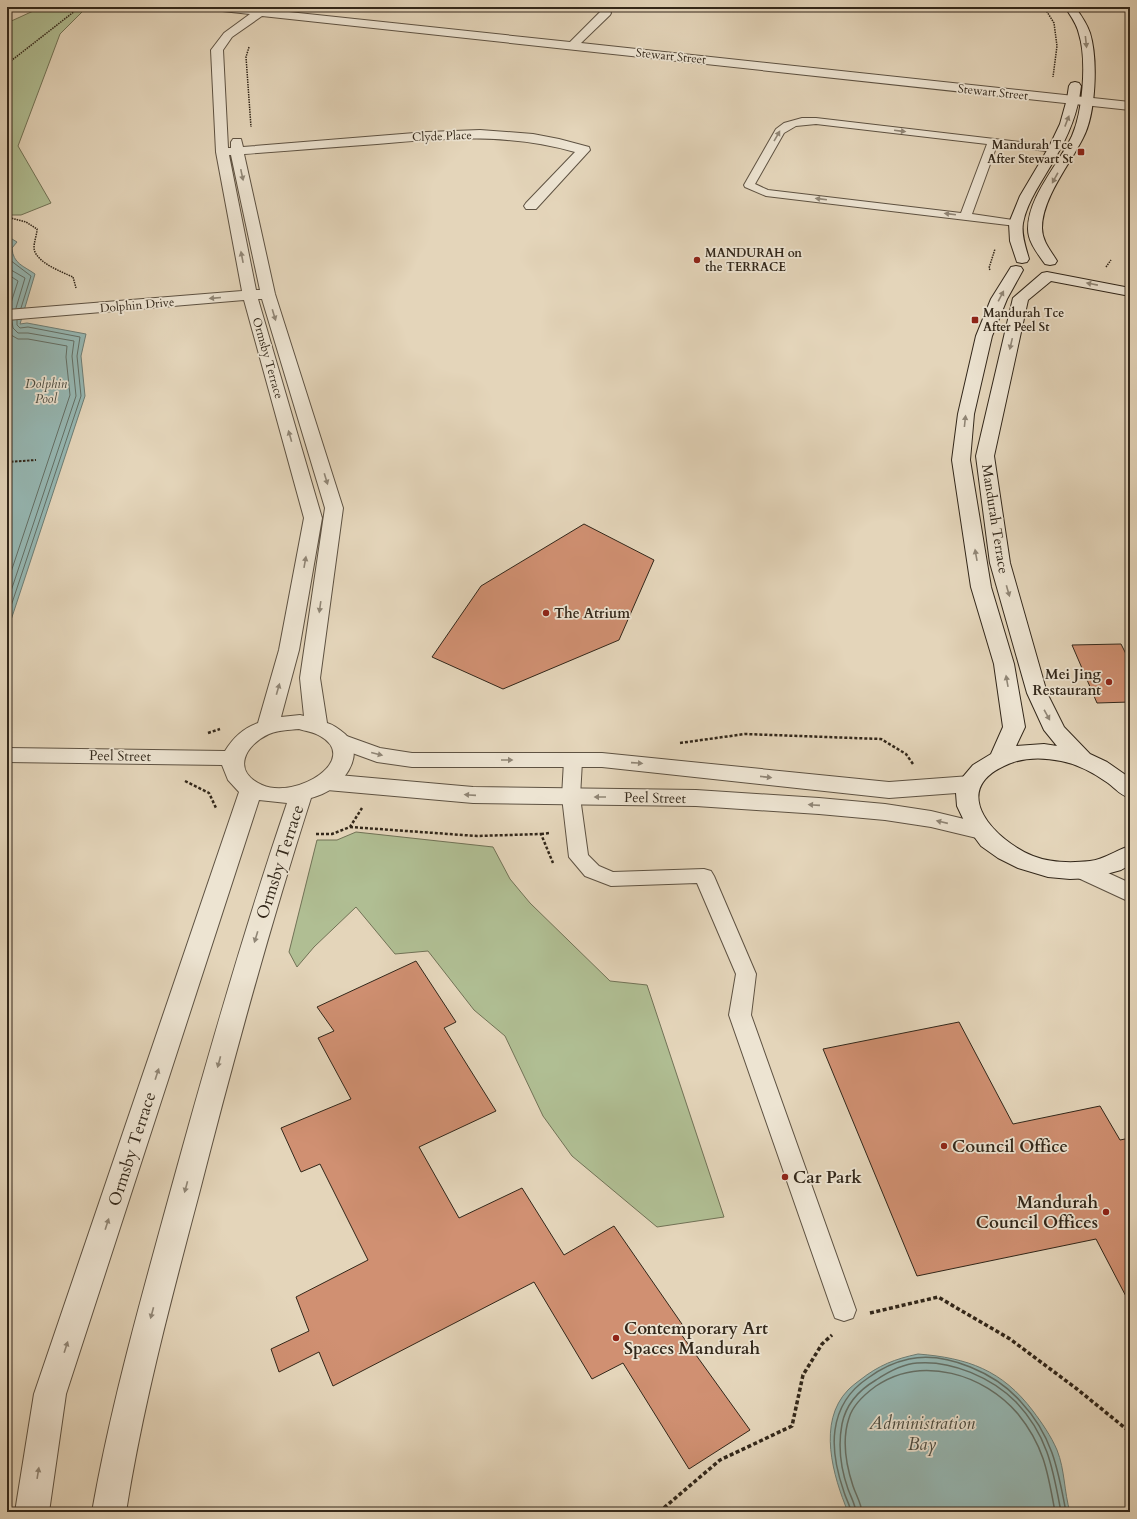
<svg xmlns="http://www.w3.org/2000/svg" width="1137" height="1519" viewBox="0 0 1137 1519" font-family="Cardo,serif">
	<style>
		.green { fill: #b0be93; stroke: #717256 }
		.water { fill: #96b8b4; stroke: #6e7e76 }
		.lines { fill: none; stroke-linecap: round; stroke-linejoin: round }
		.shore-far1 { stroke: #647067; stroke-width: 1 }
		.shore { stroke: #647067; stroke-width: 1.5 }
		.building { fill: #d09072; stroke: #32271a }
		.service-casing { stroke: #5e5242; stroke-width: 2 }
		.minor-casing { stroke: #5e5242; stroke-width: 2 }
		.tertiary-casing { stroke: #5e5242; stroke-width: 2 }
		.secondary-casing { stroke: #32271a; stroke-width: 2 }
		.path-far3 { stroke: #32271a; stroke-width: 1.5; stroke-dasharray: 1.5 1; stroke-linecap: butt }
		.path-far2 { stroke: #32271a; stroke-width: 2; stroke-dasharray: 2.5 1.5; stroke-linecap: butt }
		.path-far1 { stroke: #32271a; stroke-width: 2.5; stroke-dasharray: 3 2; stroke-linecap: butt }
		.path { stroke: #32271a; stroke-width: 3.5; stroke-dasharray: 4 2.5; stroke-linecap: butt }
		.service { fill: #ede4d2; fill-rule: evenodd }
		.minor { fill: #ede4d2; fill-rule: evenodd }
		.tertiary { fill: #ede4d2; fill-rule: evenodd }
		.secondary { fill: #ede4d2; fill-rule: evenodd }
		.oneway { fill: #908676 }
		.poi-dot { fill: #8f2418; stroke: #ede4d2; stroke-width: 1.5 }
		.labels { text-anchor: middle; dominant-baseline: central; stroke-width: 3.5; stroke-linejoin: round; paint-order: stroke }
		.far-street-label { font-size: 12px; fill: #32271a; stroke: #ede4d2 }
		.far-poi-label { font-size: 12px; font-weight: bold; fill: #32271a; stroke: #ede4d2; text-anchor: start }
		.far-water-label { font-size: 13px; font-style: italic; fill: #4b4b40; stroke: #ede4d2 }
		.street-label { font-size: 14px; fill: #32271a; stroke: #ede4d2 }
		.poi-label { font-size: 14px; font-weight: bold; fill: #32271a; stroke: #ede4d2; text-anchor: start }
		.near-street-label { font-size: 17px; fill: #32271a; stroke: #ede4d2 }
		.near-poi-label { font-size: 17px; font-weight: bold; fill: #32271a; stroke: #ede4d2; text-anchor: start }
		.near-water-label { font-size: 18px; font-style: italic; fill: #4b4b40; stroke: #ede4d2 }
	</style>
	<rect width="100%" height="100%" fill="#e4d5ba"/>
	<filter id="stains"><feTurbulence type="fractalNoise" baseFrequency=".005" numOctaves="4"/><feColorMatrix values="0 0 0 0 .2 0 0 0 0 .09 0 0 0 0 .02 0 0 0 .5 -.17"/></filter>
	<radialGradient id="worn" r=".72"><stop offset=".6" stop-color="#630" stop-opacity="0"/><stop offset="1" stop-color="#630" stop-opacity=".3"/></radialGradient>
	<path class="green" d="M 42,7 L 87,7 L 60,34 L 18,146 L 51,203 L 21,215 L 7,215 L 7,23 Z
		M 356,832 L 493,847 L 510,879 L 530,903 L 610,981 L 647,985 L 724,1217 L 657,1227 L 572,1156 L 543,1116 L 505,1036 L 474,1010 L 428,951 L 395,954 L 356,907 L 314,947 L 297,967 L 289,952 L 317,840 L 337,840 Z"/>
	<path class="water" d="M 7,236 L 17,242 L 12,248 C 13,264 24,266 35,274 L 20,324 L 27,323 L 86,334 L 81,356 L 85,396 L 11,620 L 7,625 Z
		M 918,1354 C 968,1358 1002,1370 1033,1411 C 1042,1423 1051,1436 1057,1450 C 1065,1470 1064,1492 1070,1512 L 848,1512 C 833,1476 817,1422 848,1390 C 852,1386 856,1383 860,1380 C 879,1365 895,1359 918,1354 Z"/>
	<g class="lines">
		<path class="shore-far1" d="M 7,241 L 10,243 L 8,250 L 10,260 L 31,276 L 21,308
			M 7,265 L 11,270 L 25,278 L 16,308
			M 7,274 L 18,281 L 9,309
			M 7,330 L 11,335 L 18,339 L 28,339 L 67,346 L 66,357 L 70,395 L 7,584
			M 7,603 L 76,396 L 72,356 L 74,341 L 28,333 L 18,333 L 13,328 L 12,321
			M 7,618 L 81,396 L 77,356 L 80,337 L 28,327 L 20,328 L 17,325 L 17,320"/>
		<path class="shore" d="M 851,1512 C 850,1505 846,1499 844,1492 C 837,1472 832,1451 835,1430 C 838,1408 850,1390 868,1378 C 880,1369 895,1362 909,1359 C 947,1351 997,1374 1021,1402 C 1052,1435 1058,1469 1066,1512
			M 856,1512 C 855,1504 851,1497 848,1489 C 841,1469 838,1445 842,1424 C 846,1404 859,1390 876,1380 C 888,1372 902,1364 917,1363 C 952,1360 992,1378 1016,1402 C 1048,1436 1053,1469 1061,1512
			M 862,1512 C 861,1503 856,1495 853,1486 C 846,1465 842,1439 849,1418 C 853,1404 865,1394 876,1386 C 922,1355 984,1374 1018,1414 C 1044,1446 1048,1473 1055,1512"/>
	</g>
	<path class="building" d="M 584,524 L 654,560 L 619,640 L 503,689 L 432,657 L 481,586 Z
		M 1121,644 L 1130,662 L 1130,702 L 1097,703 L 1072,645 Z
		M 416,961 L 456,1022 L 444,1028 L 496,1111 L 419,1147 L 459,1218 L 522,1188 L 564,1255 L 614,1226 L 684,1327 L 678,1330 L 750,1430 L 689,1469 L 623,1363 L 592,1379 L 534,1282 L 333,1386 L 319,1352 L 279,1372 L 271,1349 L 309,1331 L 296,1297 L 368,1260 L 320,1164 L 301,1172 L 281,1128 L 351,1099 L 318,1038 L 334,1031 L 317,1007 Z
		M 959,1022 L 1013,1124 L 1100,1106 L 1120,1140 L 1130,1138 L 1130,1304 L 1096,1239 L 917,1276 L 823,1049 Z"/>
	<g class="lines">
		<g class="service-casing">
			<path id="service" d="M 802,118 L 816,118 L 1054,146 L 1059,149 L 1054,152 L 997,145 L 972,214 L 1020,221 L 1022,223 L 1020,225 L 1016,226 L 766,196 L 745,187 L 744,185 L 776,129 L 784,123 ZM 816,124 L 987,144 L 961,213 L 768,190 L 755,184 L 784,133 L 796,126 Z
				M 573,755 L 579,757 L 582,761 L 580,797 L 588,855 L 599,866 L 613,872 L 704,869 L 711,871 L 714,876 L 756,974 L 751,1015 L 856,1310 L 853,1318 L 844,1321 L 835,1318 L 832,1310 L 729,1015 L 736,974 L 697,883 L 611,886 L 585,876 L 569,857 L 562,797 L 564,761 L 567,757 Z"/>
		</g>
		<g class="minor-casing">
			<path id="minor" d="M 208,7 L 258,9 L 260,7 L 271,7 L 270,10 L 570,42 L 600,12 L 598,7 L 608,7 L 611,13 L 610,15 L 581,43 L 1130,102 L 1130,110 L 262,16 L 232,37 L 223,50 L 228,148 L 231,148 L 231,142 L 233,139 L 241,139 L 243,147 L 427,132 L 480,130 L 533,134 L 559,139 L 589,147 L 590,150 L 536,209 L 526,209 L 524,206 L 526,203 L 575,152 C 510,133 444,138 377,144 C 333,147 288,151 244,154 L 275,294 L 343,508 L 320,678 L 327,723 C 334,725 339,729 345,734 C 364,751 349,777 331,789 C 326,793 318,796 311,798 C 269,929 233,1061 199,1194 C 171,1300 143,1404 126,1512 L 92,1512 C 111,1404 141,1299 170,1193 C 206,1062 243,932 287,803 L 259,800 L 66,1394 L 49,1512 L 15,1512 L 34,1394 L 239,792 L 228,780 L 222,765 L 7,762 L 7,748 L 225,751 C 233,738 243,728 258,723 L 279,650 L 304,518 L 244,300 L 7,320 L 7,310 L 242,291 L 216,152 L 211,50 L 224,33 L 250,14 L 213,10 ZM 229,155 L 231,155 L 260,290 L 256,290 ZM 258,299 L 262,299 L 325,508 L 300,678 L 304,716 L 300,715 L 281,717 L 299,650 L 322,518 ZM 299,729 C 305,731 314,732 320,736 C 361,759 297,800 262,785 C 231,771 245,745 269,734 C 278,730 289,730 299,729 Z"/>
		</g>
		<g class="tertiary-casing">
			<path id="tertiary" d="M 341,734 L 380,748 L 412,753 L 602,753 L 889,782 L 970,776 L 978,779 L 981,784 L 978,789 L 970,792 L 889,798 L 602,767 L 412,767 L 377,762 L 333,746 L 330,741 L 333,736 Z
				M 327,774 L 473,787 L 696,790 L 819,798 L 885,804 L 931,811 L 989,825 L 993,831 L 989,837 L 981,839 L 931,827 L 885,820 L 819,814 L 696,806 L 473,803 L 327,790 L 319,787 L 316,782 L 319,777 Z
				M 1084,862 L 1130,883 L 1130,902 L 1076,877 L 1072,871 L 1076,865 Z"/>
		</g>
		<g class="secondary-casing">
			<path id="secondary" d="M 1065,7 L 1075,7 C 1081,15 1087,24 1090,33 C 1098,59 1096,114 1083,138 C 1070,164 1042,198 1042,228 C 1042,241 1051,251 1057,261 L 1055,264 L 1050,265 L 1045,264 C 1038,254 1028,242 1028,229 C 1028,196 1059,164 1072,136 C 1083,111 1087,60 1079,34 C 1077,24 1070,15 1065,7 Z
				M 1075,82 L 1079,83 L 1081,86 C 1078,113 1068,137 1054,160 C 1043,180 1027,201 1023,223 C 1021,235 1026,248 1029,259 L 1027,262 L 1022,263 L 1017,262 L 1010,241 L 1009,223 L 1020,196 L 1049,147 L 1060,124 L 1067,99 L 1069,86 L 1071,83 Z
				M 1016,266 L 1021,267 L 1023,270 L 1007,299 L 992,336 L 974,414 L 970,460 L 991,587 L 1014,664 L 1025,727 L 1016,746 L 1044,744 L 1057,746 L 1044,730 L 1027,693 L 990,563 L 976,456 L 1013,298 L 1042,273 L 1047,272 L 1130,288 L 1130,296 L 1051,281 L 1028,300 L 994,456 L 1010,563 L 1047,693 L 1064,727 L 1090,754 L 1107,762 L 1130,778 L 1130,798 C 1120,795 1116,789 1108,783 C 1094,773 1077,764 1061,761 C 1042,757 1022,757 1004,766 C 948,792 996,841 1033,856 C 1051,863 1072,863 1090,861 C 1105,859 1116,850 1130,846 L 1130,865 L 1121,870 L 1092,878 L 1070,879 L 1048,877 L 1018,868 L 998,858 L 981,846 L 967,827 L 957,806 L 956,793 L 962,778 L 973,765 L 991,754 L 1003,727 L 994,664 L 971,587 L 952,460 L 958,414 L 976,336 L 991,299 L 1011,267 Z"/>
		</g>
		<path class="path-far3" d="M 1044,7 L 1054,23 L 1057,46 L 1053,77
			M 249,47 L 246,57 L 251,127
			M 7,64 L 80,7
			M 7,217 L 26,222 L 37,229 C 37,235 34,241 34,248 C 35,262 62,272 73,277 L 76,288
			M 1106,267 L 1111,260
			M 990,270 L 989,268 L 995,249"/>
		<path class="path-far2" d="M 7,462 L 36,460"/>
		<path class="path-far1" d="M 208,733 L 220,729
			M 680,743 L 745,734 L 881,739 L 906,754 L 913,764
			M 185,781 L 209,793 L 216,808
			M 350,827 L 477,836 L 541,834 L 553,863
			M 316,834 L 332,834 L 350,827 L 362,808
			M 541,834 L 550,833"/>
		<path class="path" d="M 870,1313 L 938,1297 L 1010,1339 L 1077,1389 L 1130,1432
			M 659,1512 L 720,1460 L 792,1426 L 803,1375 L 822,1344 L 832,1335"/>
		<use href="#service" class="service"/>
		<use href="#minor" class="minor"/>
		<use href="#tertiary" class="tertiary"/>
		<use href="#secondary" class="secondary"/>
	</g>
	<defs><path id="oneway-solid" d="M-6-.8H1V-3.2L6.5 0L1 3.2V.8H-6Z"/></defs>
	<g class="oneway">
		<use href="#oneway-solid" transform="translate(1086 42) rotate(84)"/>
		<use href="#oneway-solid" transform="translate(1067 121) rotate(-69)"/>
		<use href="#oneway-solid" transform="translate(900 131) rotate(7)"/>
		<use href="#oneway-solid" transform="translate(777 136) rotate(-60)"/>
		<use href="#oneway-solid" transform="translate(242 175) rotate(78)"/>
		<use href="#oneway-solid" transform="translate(1055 178) rotate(119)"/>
		<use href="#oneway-solid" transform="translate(821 199) rotate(-173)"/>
		<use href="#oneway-solid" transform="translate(950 214) rotate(-173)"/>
		<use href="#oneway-solid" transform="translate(242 257) rotate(-101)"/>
		<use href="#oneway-solid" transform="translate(1092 284) rotate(-169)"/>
		<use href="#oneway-solid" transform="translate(1001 296) rotate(-62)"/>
		<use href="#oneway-solid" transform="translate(215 298) rotate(175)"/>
		<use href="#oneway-solid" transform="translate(274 315) rotate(73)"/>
		<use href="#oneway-solid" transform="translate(1011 344) rotate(103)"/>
		<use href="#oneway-solid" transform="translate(965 421) rotate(-84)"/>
		<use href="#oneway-solid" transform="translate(290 436) rotate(-106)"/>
		<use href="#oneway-solid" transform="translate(326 479) rotate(73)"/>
		<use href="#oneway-solid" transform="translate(976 555) rotate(-100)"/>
		<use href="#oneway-solid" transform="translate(305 562) rotate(-80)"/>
		<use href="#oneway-solid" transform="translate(1008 591) rotate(74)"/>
		<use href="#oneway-solid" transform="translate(320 607) rotate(98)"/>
		<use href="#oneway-solid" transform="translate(1007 681) rotate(-100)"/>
		<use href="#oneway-solid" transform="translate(278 689) rotate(-74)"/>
		<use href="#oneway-solid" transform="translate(1047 715) rotate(61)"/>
		<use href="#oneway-solid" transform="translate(377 754) rotate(14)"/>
		<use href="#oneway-solid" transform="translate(507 760)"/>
		<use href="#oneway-solid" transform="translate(637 763) rotate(4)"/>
		<use href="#oneway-solid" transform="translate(766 777) rotate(6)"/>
		<use href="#oneway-solid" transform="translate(470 795) rotate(-176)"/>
		<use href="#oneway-solid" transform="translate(600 797) rotate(180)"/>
		<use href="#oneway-solid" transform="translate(814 805) rotate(-176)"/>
		<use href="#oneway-solid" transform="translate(942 822) rotate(-167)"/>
		<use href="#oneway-solid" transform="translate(256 937) rotate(107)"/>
		<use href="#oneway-solid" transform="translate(219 1062) rotate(105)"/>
		<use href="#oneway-solid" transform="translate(157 1074) rotate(-72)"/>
		<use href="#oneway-solid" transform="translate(186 1187) rotate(105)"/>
		<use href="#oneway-solid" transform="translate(107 1224) rotate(-72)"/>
		<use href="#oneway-solid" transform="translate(152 1313) rotate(105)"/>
		<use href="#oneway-solid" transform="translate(66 1347) rotate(-72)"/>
		<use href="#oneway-solid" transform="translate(38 1473) rotate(-81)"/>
	</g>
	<g class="poi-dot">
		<rect x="1077" y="148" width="8" height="8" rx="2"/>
		<circle cx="697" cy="260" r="4"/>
		<rect x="971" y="316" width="8" height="8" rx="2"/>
		<circle cx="546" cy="613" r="4"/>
		<circle cx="1109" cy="682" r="4"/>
		<circle cx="944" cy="1146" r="4"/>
		<circle cx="785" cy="1177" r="4"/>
		<circle cx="1106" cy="1212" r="4"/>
		<circle cx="616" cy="1338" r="4"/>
	</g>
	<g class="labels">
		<g class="far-street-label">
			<text transform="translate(671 56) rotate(6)">Stewart Street</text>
			<text transform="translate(993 92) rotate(6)">Stewart Street</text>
			<text transform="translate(442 136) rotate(-2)">Clyde Place</text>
			<text transform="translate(137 305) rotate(-5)">Dolphin Drive</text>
			<text transform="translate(268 358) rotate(74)">Ormsby Terrace</text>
		</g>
		<g class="far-poi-label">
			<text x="1073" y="145" text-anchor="end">Mandurah Tce<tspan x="1073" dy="14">After Stewart St</tspan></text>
			<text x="705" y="253">MANDURAH on<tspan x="705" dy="14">the TERRACE</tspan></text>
			<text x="983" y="313">Mandurah Tce<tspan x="983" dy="14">After Peel St</tspan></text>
		</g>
		<g class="far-water-label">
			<text x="46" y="384">Dolphin<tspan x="46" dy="15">Pool</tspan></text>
		</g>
		<g class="street-label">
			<text transform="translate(995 519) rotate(81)">Mandurah Terrace</text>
			<text transform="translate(120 756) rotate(1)">Peel Street</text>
			<text transform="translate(655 798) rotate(1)">Peel Street</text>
		</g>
		<g class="poi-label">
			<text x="554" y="613">The Atrium</text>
			<text x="1101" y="674" text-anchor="end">Mei Jing<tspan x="1101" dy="16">Restaurant</tspan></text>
		</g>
		<g class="near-street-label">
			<text transform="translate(280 862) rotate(-72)">Ormsby Terrace</text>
			<text transform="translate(132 1149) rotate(-72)">Ormsby Terrace</text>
		</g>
		<g class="near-poi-label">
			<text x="952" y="1146">Council Office</text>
			<text x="793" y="1177">Car Park</text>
			<text x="1098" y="1202" text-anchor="end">Mandurah<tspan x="1098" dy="20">Council Offices</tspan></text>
			<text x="624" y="1328">Contemporary Art<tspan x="624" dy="20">Spaces Mandurah</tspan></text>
		</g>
		<g class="near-water-label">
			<text x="922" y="1423">Administration<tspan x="922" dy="21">Bay</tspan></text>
		</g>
	</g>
	<rect width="1137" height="1519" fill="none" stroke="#e4d5ba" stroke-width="24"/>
	<rect x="8" y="8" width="1121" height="1503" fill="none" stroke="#32271a" stroke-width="2"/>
	<rect x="12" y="12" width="1113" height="1495" fill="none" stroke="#32271a"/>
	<rect width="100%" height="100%" filter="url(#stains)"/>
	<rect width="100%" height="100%" fill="url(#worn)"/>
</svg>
